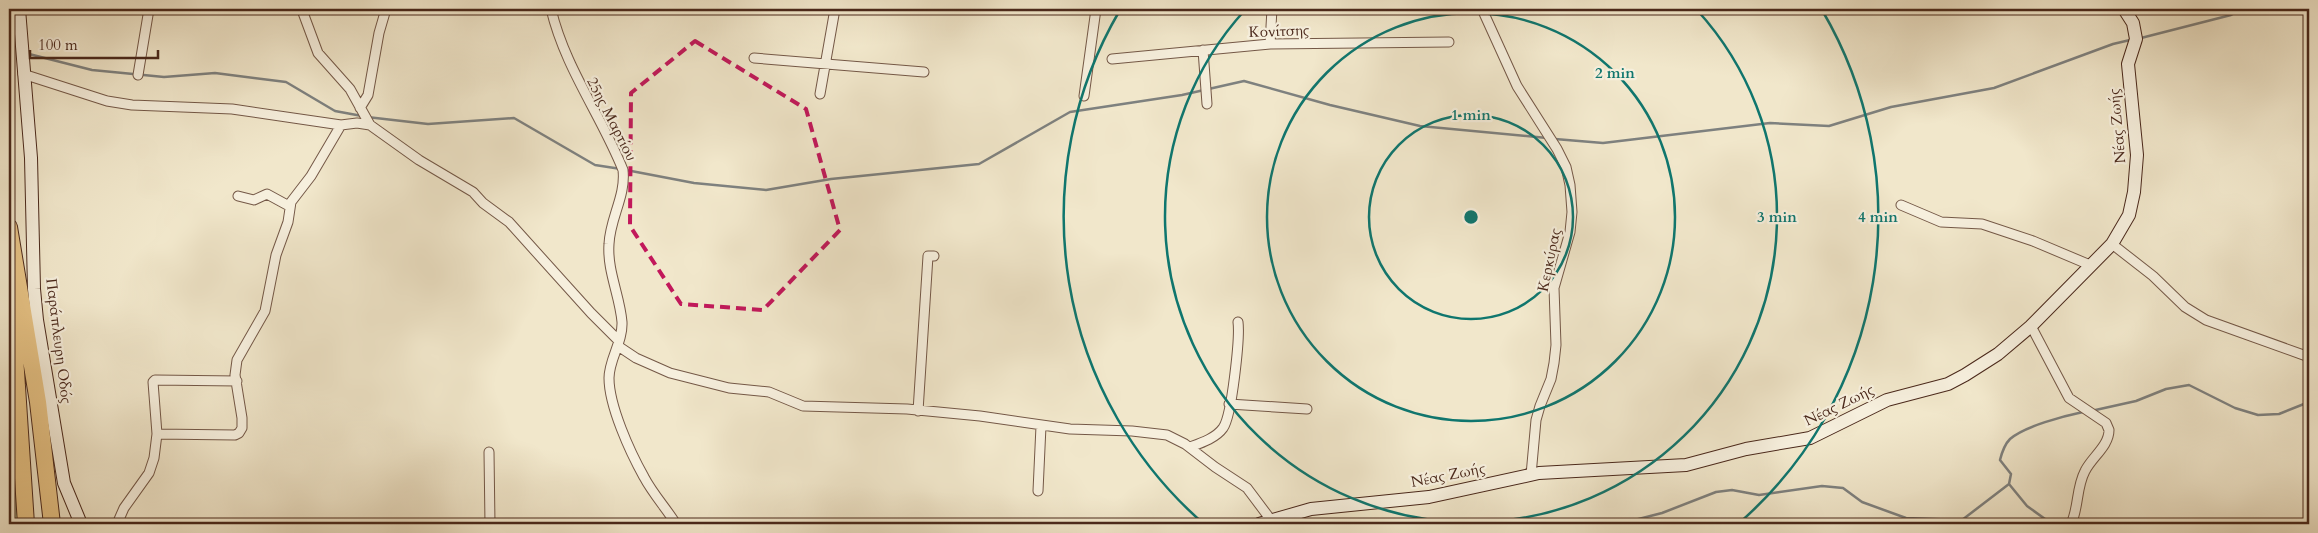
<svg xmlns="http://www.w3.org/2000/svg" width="2318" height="533" viewBox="0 0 2318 533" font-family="Cardo,serif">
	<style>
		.grass { fill: #b6c79b; stroke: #80785b }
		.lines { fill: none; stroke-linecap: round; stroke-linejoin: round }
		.stream { stroke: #7e817f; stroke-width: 2.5 }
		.street-casing { stroke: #745847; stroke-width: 11 }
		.secondary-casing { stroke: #4a281b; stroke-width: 14 }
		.highway-casing { stroke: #4a281b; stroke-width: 18 }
		.street { stroke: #f6efdd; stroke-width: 9 }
		.secondary { stroke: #f6efdd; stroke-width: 12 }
		.highway { stroke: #e8c486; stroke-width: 16 }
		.marked { fill: none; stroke: #c2185b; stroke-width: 4; stroke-dasharray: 10 6; stroke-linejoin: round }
		.ring { fill: none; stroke: #0f766e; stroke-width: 2.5 }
		.labels { text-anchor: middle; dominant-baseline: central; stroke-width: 4.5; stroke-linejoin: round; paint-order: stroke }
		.street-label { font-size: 15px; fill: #4a281b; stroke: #f6efdd }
		.centre { fill: #0f766e; stroke: #f6efdd; stroke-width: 2.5 }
		.ring-label { font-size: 15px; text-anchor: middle; font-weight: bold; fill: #0f766e; stroke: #f6efdd; stroke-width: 4.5; stroke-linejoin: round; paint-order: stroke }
	</style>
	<rect width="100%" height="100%" fill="#f1e7cb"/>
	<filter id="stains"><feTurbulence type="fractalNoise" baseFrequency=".004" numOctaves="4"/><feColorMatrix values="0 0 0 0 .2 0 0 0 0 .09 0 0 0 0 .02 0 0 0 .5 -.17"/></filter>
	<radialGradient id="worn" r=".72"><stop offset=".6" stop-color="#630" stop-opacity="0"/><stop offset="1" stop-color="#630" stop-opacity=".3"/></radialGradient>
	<path class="grass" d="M 9,386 L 18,524 L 14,524 L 9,451 Z"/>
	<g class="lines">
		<path class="stream" d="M 2141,38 L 2231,15 L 2242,9
			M 29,54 L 92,70 L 164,77 L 215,73 L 286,82 L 335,111 L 362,116
			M 367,117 L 428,124 L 514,118 L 595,165 L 621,169
			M 1555,139 L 1603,143 L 1770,123 L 1829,126 L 1891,107 L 1994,88 L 2113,44 L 2130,40
			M 626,170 L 694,183 L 766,190 L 831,179 L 979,164 L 1070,112 L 1182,95 L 1244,81 L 1330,105 L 1420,126 L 1547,138
			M 2091,411 L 2136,401 L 2166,389 L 2189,385 L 2235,408 L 2258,415 L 2279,414 L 2309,402
			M 2009,484 L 2027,506 L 2052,524
			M 1906,518 L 1911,524
			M 1604,524 L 1623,523 L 1662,513 L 1716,492 L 1732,490 L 1759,495 L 1822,486 L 1843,488 L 1862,502 L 1906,518 L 1962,520 L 2009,484 L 2011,474 L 2000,460 C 2002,452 2004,445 2010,439 C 2025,426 2064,416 2083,412"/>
		<g class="street-casing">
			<path id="street" d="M 299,9 L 314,9
				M 551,9 C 565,68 601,115 623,170 C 626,196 610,218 609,244 C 607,271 620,296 622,322 C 623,342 609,359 609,378 C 609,406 630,452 644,477 C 653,494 666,508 676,524
				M 1482,9 L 1517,86 L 1557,149 L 1566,167 L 1570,185 L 1572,212 L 1570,232 L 1554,288 L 1556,345 L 1554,363 L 1551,379 L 1540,406 L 1536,420 L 1531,475
				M 302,10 L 318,53 L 350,89 L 370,125 L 419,160 L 473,192 L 483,203 L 509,222 L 591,313 L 619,341
				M 1270,44 L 1272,9
				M 1203,50 L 1207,104
				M 754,58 L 924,72
				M 1112,59 L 1270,44 L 1449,42
				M 23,74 L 107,101 L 132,105 L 232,109 L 341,125 L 357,123 L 370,125
				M 138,75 L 149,9
				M 820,94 L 835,9
				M 1084,96 L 1096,9
				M 360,108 L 368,95 L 379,33 L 386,9
				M 238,196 L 254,200 L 267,194 L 289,206
				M 1901,205 L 1941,222 L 1982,224 L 2033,241 L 2090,265
				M 2112,244 L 2153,276 L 2185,307 L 2206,320 L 2309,357
				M 2031,326 L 2069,398 L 2106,423 L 2109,430 C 2109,446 2092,457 2085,471 C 2076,488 2079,507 2071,524
				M 618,346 L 636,358 L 670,373 L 729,388 L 769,392 L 803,406 L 907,409 L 980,416 L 1070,429 L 1132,431 L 1167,435 L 1185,444 L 1215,467 L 1247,488 L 1271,520
				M 1229,404 L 1307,409
				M 918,411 L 928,256 L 934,256
				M 157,434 L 235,435 L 239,433 L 242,428 L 242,418 L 235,375 L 237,360 L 265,311 L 276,255 L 288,222 L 291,202 L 311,176 L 341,125
				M 1190,447 C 1201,443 1216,438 1223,428 C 1232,416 1240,337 1238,322
				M 489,452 L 490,524
				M 1038,491 L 1041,426
				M 117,524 L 124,508 L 149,473 L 154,458 L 157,434 L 153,382 L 155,380 L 237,381"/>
		</g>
		<g class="secondary-casing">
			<path id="secondary" d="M 19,9 L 31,158 L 34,289 L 37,320 L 64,483 L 81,524
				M 1259,524 L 1311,509 L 1429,497 L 1539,473 L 1686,465 L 1746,449 L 1810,438 L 1887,400 L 1948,384 L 1965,375 L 1998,354 L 2031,326 L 2112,244 L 2129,215 L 2134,192 L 2137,155 L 2128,64 L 2136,39 L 2133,23 L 2124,9"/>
		</g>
		<g class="highway-casing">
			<path id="highway" d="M 9,227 L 38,402 L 52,524
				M 11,295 L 26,524"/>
		</g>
		<use href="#street" class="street"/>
		<use href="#secondary" class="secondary"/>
		<use href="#highway" class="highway"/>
	</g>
	<path class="marked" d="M 695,41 L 806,109 L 840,230 L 763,310 L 681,304 L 630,226 L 631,93 Z"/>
	<g class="ring">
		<circle cx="1471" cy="217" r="102"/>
		<circle cx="1471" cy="217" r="204"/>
		<path d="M1697 10A306 306 0 1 1 1245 10"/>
		<path d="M1204 524A407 407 0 0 1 1120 10M1822 10A407 407 0 0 1 1738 524"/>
	</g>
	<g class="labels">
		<g class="street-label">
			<text transform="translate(1279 31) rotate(-2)">Κονίτσης</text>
			<text transform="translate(612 119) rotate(63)">25ης Μαρτίου</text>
			<text transform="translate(2117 126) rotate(-95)">Νέας Ζωής</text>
			<text transform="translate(1549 260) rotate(-78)">Κερκύρας</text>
			<text transform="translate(59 341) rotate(83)">Παράπλευρη Οδός</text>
			<text transform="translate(1839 405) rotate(-26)">Νέας Ζωής</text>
			<text transform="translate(1448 475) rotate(-11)">Νέας Ζωής</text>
		</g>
	</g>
	<circle cx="1471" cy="217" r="8" class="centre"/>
	<g class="ring-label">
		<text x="1615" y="78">2 min</text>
		<text x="1471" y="120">1 min</text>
		<text x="1777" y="222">3 min</text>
		<text x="1878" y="222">4 min</text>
	</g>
	<rect width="2318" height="533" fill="none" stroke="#f1e7cb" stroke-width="30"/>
	<rect x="10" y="10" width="2298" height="513" fill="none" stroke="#4a281b" stroke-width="2.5"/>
	<rect x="15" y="15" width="2288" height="503" fill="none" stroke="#4a281b"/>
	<path d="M30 50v8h128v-8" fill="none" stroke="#4a281b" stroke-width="2.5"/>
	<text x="38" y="50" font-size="15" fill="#4a281b" stroke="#f6efdd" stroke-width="4" paint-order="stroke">100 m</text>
	<rect width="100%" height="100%" filter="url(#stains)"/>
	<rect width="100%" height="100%" fill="url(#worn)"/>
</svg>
